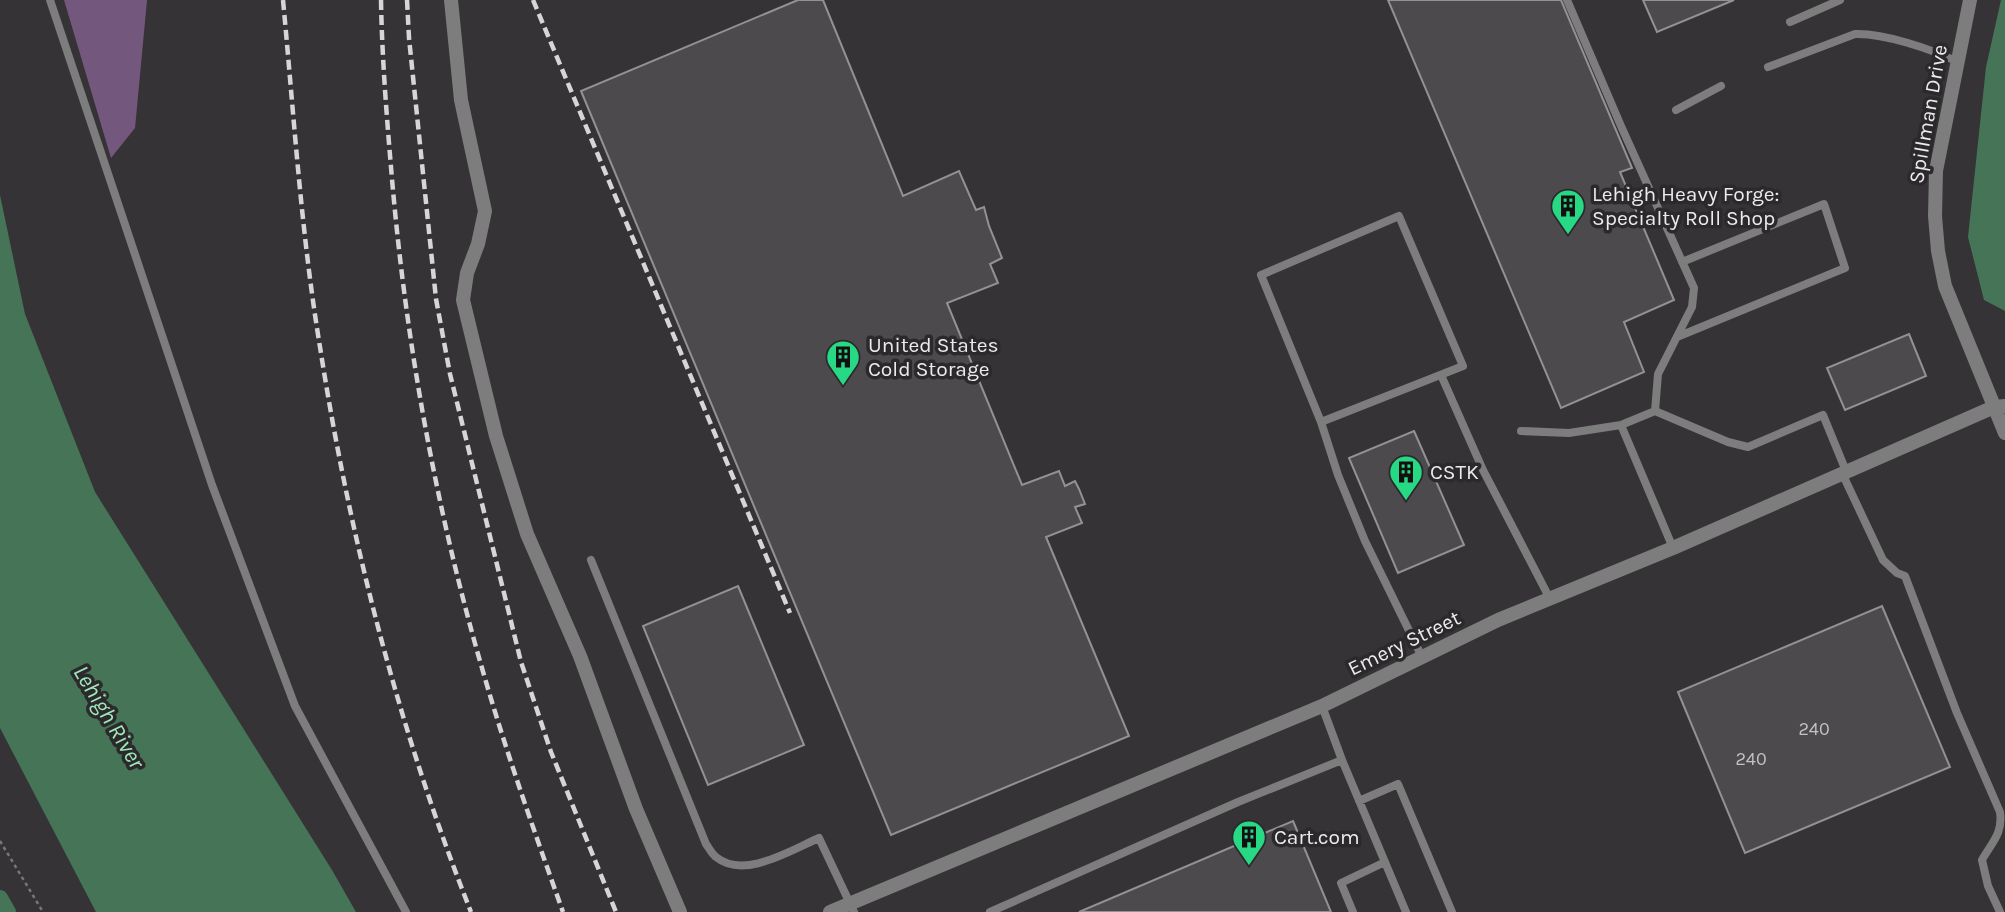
<svg xmlns="http://www.w3.org/2000/svg" width="2005" height="912" viewBox="0 0 2005 912" font-family="Karla,sans-serif">
	<style>
		.forest { fill: #74577d }
		.water { fill: #457457 }
		.lines { fill: none; stroke-linecap: round; stroke-linejoin: round }
		.canal { stroke: #457457; stroke-width: 16 }
		.building { fill: #4d4a4d; stroke: #949195; stroke-width: 2 }
		.path { stroke: #787678; stroke-width: 2.5; stroke-dasharray: 3.5 3.5; stroke-linecap: butt }
		.service { stroke: #7c7d7c; stroke-width: 8 }
		.minor { stroke: #7c7d7c; stroke-width: 14 }
		.rail { stroke: #d8d5d8; stroke-width: 4.5; stroke-dasharray: 10 5; stroke-linecap: butt }
		.labels { text-anchor: middle; dominant-baseline: central; stroke-width: 7; stroke-linejoin: round; paint-order: stroke }
		.number-label { font-size: 18px; fill: #c4c2c4 }
		.street-label { font-size: 21px; fill: #eceaec; stroke: #2c292c }
		.poi-label { font-size: 21px; fill: #eceaec; stroke: #2c292c; text-anchor: start }
		.water-label { font-size: 23px; font-style: italic; fill: #9ee9ba; stroke: #2c292c }
	</style>
	<rect width="100%" height="100%" fill="#363336"/>
	<path class="forest" d="M 64,0 L 147,0 L 135,128 L 111,158 Z"/>
	<path class="water" d="M 2001,0 L 2005,0 L 2005,311 L 1984,300 L 1968,237 L 1986,67 Z
		M 0,195 L 25,314 L 95,492 L 332,870 L 356,912 L 96,912 L 0,728 Z"/>
	<g class="lines">
		<path class="canal" d="M 0,898 L 8,912"/>
	</g>
	<path class="building" d="M 798,0 L 823,0 L 903,196 L 959,171 L 976,210 L 984,207 L 989,226 L 1002,258 L 990,264 L 998,283 L 947,303 L 1022,485 L 1059,471 L 1065,486 L 1075,481 L 1079,489 L 1085,504 L 1075,507 L 1082,523 L 1046,537 L 1129,736 L 891,835 L 581,91 Z
		M 1388,0 L 1561,0 L 1632,168 L 1620,172 L 1674,300 L 1624,322 L 1644,372 L 1561,408 Z
		M 1643,0 L 1734,0 L 1657,32 Z
		M 1909,334 L 1926,376 L 1845,410 L 1827,368 Z
		M 1414,431 L 1464,545 L 1398,573 L 1349,458 Z
		M 738,586 L 804,745 L 708,785 L 643,626 Z
		M 1882,606 L 1950,767 L 1745,853 L 1678,692 Z
		M 1293,821 L 1331,912 L 1079,912 Z"/>
	<g class="lines">
		<path class="path" d="M 0,841 L 43,912"/>
		<path class="service" d="M 50,0 L 212,485 L 295,706 L 406,912
			M 1567,0 L 1621,126 L 1694,288 L 1692,307 L 1658,374 L 1655,411
			M 1790,22 L 1840,0
			M 1768,67 L 1855,34 C 1884,33 1931,49 1958,62
			M 1676,110 L 1721,86
			M 1399,216 L 1463,366 L 1321,422 L 1261,275 Z
			M 1677,337 L 1845,268 L 1824,204 L 1682,262
			M 1441,375 L 1483,470 L 1550,599
			M 1321,422 L 1338,475 L 1365,541 L 1422,657
			M 1621,425 L 1673,548
			M 1521,431 L 1569,433 L 1621,425 L 1655,411 L 1728,442 L 1748,447 L 1823,415 L 1846,471
			M 1842,473 L 1883,560 L 1897,573 L 1905,576 L 1957,713 L 2000,812 C 2003,834 1992,842 1982,860 L 1988,886 L 2000,912
			M 591,560 L 706,844 C 709,848 712,854 716,857 C 744,880 791,850 819,838 L 854,912
			M 1322,706 L 1342,760
			M 1359,801 L 1398,784 L 1452,912
			M 990,912 L 1238,802 L 1342,760 L 1406,912
			M 1353,912 L 1341,883 L 1385,862"/>
		<path class="minor" d="M 451,0 L 461,100 L 485,211 L 478,244 L 467,273 L 463,300 L 496,436 L 527,534 L 580,656 L 636,809 L 680,912
			M 1970,0 L 1936,171 L 1935,216 L 1938,251 L 1945,286 L 2005,433
			M 830,912 L 1322,706 L 1498,620 L 1673,548 L 1994,407 L 2005,406"/>
		<path class="rail" d="M 283,0 C 294,116 301,232 320,347 C 350,540 399,730 471,912
			M 381,0 C 382,60 387,120 392,179 C 407,353 439,525 489,692 C 511,766 537,839 563,912
			M 407,0 L 409,38 L 436,299 L 450,374 L 521,662 L 551,752 L 616,912
			M 533,0 L 790,613"/>
	</g>
	<defs>
		<g id="building-pin" transform="scale(1.75)"><path d="M0 17L-7.5 6A9.5 9.5 0 1 1 7.5 6Z" fill="#27d885" stroke="#2c292c"/><path d="M-4-6H4V6H1V3H-1V6H-4ZM-2.5-4.3h1.7v1.8h-1.7ZM.8-4.3h1.7v1.8H.8ZM-2.5-1h1.7V.8h-1.7ZM.8-1h1.7V.8H.8Z" fill="#111"/></g>
	</defs>
	<g fill-rule="evenodd">
		<use href="#building-pin" x="1568" y="206"/>
		<use href="#building-pin" x="843" y="357"/>
		<use href="#building-pin" x="1406" y="472"/>
		<use href="#building-pin" x="1249" y="837"/>
	</g>
	<g class="labels">
		<g class="number-label">
			<text x="1814" y="729">240</text>
			<text x="1751" y="759">240</text>
		</g>
		<g class="street-label">
			<text transform="translate(1928 114) rotate(-80)">Spillman Drive</text>
			<text transform="translate(1404 643) rotate(-26)">Emery Street</text>
		</g>
		<g class="poi-label">
			<text x="1592" y="194">Lehigh Heavy Forge:<tspan x="1592" dy="24">Specialty Roll Shop</tspan></text>
			<text x="868" y="345">United States<tspan x="868" dy="24">Cold Storage</tspan></text>
			<text x="1430" y="472">CSTK</text>
			<text x="1274" y="837">Cart.com</text>
		</g>
		<g class="water-label">
			<text transform="translate(109 717) rotate(59)">Lehigh River</text>
		</g>
	</g>
</svg>
